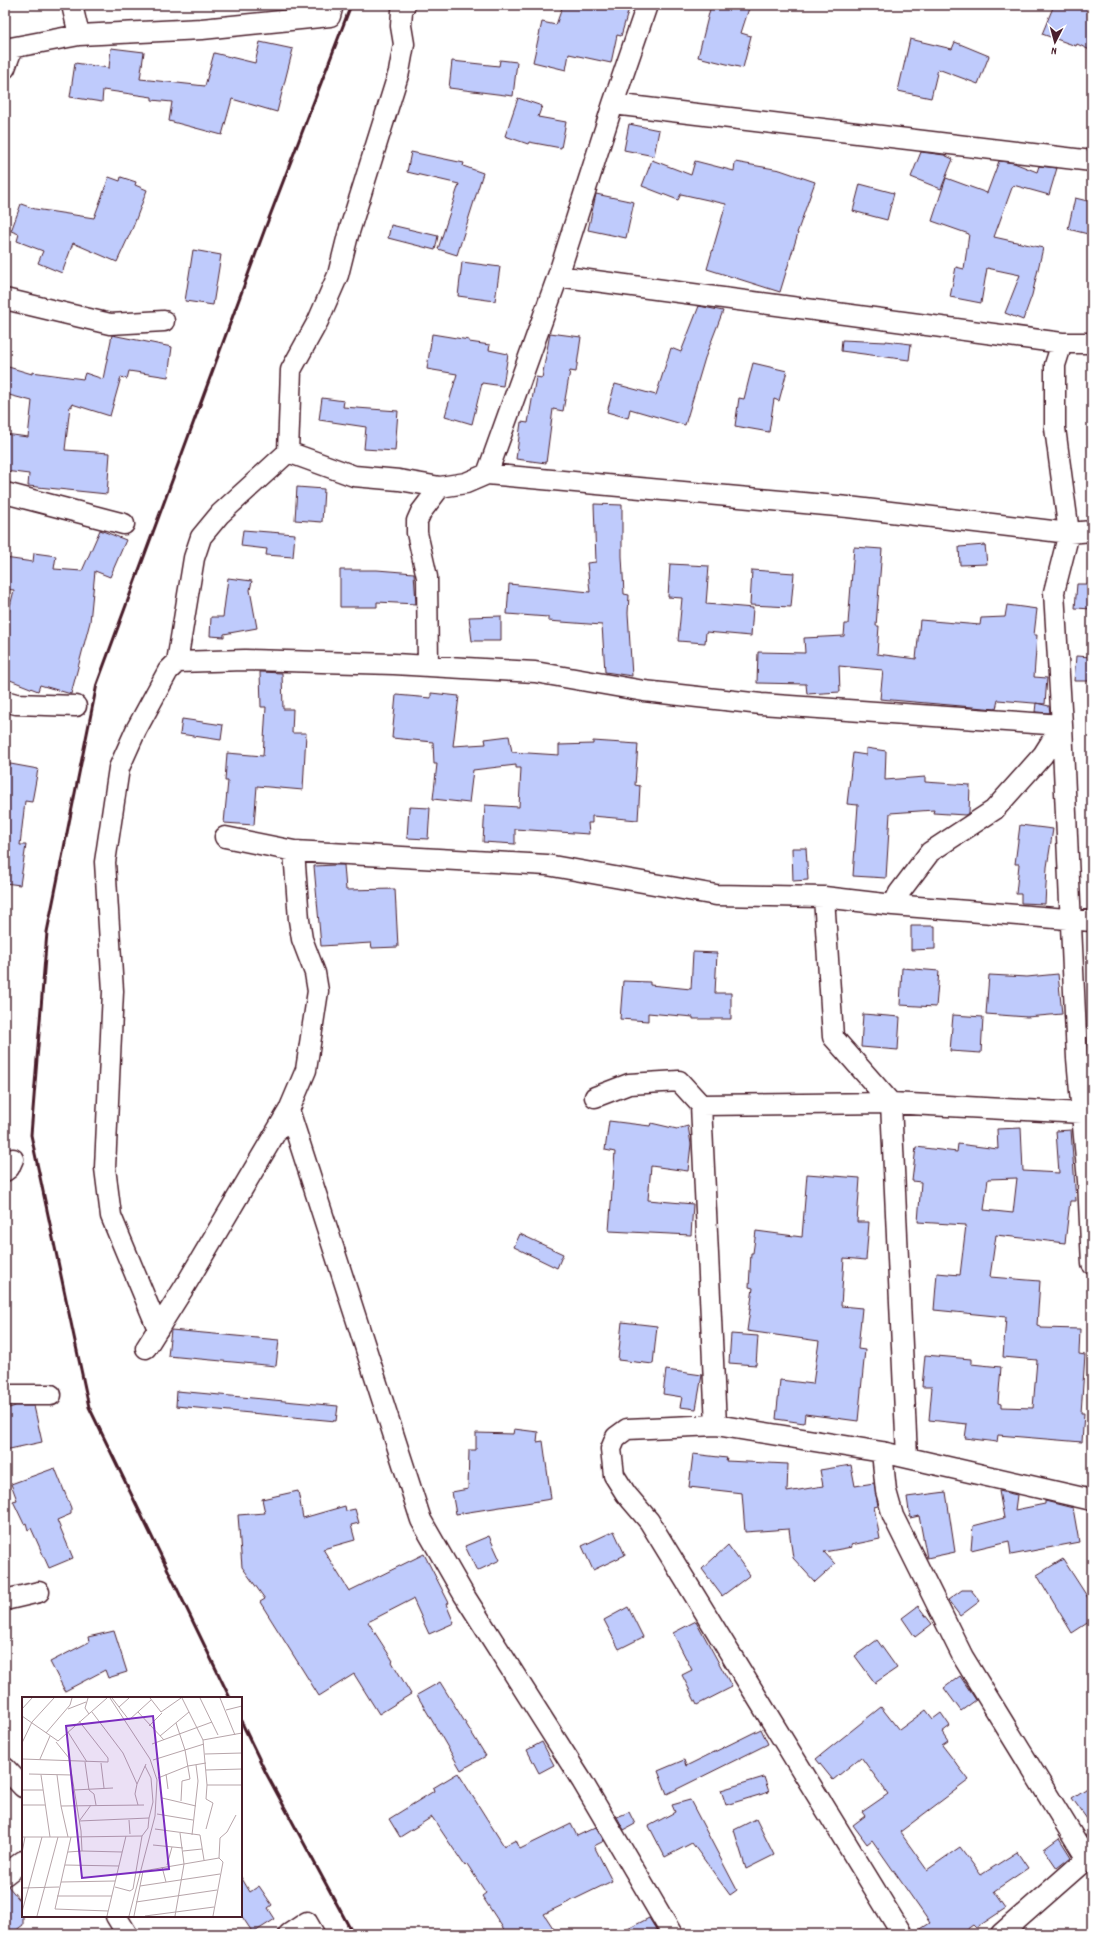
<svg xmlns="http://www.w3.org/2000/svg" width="1097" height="1939" viewBox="0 0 1097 1939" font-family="Dekko,sans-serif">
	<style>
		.building { fill: #bfcbfc; stroke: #4a1f2b; fill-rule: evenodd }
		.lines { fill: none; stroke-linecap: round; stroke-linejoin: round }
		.minor-casing { stroke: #4a1f2b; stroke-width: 23 }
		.minor { stroke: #fff; stroke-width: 20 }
		.rail { stroke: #4a1f2b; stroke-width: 3 }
		.inset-road { fill: none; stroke: #b7a5aa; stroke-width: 1 }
		.view { fill: #7b2cbf; fill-opacity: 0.15; stroke: #7b2cbf; stroke-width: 2 }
		.inset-edge { fill: none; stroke: #4a1f2b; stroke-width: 2 }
	</style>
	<rect width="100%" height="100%" fill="#fff"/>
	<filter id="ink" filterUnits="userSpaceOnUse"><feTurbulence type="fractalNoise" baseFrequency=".025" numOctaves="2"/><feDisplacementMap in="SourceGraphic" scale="8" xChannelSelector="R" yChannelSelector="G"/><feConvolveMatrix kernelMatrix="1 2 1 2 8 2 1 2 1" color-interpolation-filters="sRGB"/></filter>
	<g filter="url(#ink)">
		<path class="building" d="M 563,5 L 630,5 L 621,36 L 617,35 L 611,63 L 569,54 L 566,70 L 533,62 L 542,22 L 556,25 Z
			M 711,5 L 750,5 L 741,33 L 751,36 L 743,68 L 698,57 Z
			M 1054,5 L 1085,5 L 1092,8 L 1092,51 L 1077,44 L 1076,46 L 1042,34 Z
			M 910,39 L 952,49 L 955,42 L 989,56 L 978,84 L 938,69 L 931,98 L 898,91 Z
			M 260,42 L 293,49 L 277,112 L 232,99 L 222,135 L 169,121 L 172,102 L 152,100 L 152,97 L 103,90 L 102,102 L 70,97 L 75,63 L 109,68 L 111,48 L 144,52 L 140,79 L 205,86 L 214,53 L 255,63 Z
			M 500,60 L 517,62 L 513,96 L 449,88 L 452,61 L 499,66 Z
			M 518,98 L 542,106 L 538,117 L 566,122 L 561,148 L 529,142 L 528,144 L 505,136 Z
			M 629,124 L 659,130 L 654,156 L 624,150 Z
			M 411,152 L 464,163 L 463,166 L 483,173 L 457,255 L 438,249 L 459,184 L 407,172 Z
			M 921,152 L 944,155 L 953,159 L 941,189 L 911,177 Z
			M 652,160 L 691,175 L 695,161 L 734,171 L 735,162 L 780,170 L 815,182 L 797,233 L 798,233 L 780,292 L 707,269 L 726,204 L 681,194 L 678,200 L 642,186 Z
			M 999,161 L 1014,163 L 1037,172 L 1039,166 L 1057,168 L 1049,195 L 1013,185 L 994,237 L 1043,248 L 1032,295 L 1023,320 L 1005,313 L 1020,275 L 987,268 L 981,303 L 950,297 L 956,267 L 964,269 L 969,234 L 932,221 L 946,178 L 987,193 Z
			M 109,177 L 120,181 L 121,177 L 136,182 L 135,185 L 147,190 L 133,227 L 117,262 L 73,243 L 62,273 L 38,263 L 43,251 L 17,241 L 19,234 L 11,231 L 21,204 L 35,209 L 94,218 Z
			M 860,184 L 894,193 L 887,220 L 853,211 Z
			M 596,194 L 634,202 L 626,238 L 588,230 Z
			M 1075,198 L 1092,202 L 1092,235 L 1068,229 Z
			M 391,225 L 438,236 L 435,250 L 388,238 Z
			M 193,250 L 221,255 L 213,305 L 185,301 Z
			M 462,262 L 500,267 L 495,301 L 458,296 Z
			M 699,306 L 723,311 L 705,358 L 685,425 L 630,409 L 628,418 L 607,412 L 615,384 L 656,395 L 671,348 L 681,352 Z
			M 550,333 L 581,337 L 576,372 L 570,371 L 563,411 L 553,409 L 546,463 L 516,459 L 521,422 L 528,423 L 536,377 L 542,378 Z
			M 432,334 L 469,340 L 469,342 L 490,345 L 489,350 L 508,354 L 503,386 L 482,383 L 472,424 L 445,416 L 457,374 L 427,369 Z
			M 112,335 L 172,347 L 168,377 L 129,371 L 127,379 L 121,377 L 110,416 L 72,404 L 72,407 L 70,406 L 65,450 L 110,453 L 107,494 L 28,486 L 29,474 L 5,471 L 5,434 L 28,437 L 32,401 L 5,394 L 5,366 L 32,374 L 32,372 L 83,379 L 85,373 L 103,379 Z
			M 842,340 L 886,342 L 886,341 L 911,344 L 909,360 L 841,351 Z
			M 753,363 L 787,371 L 779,401 L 774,399 L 769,432 L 735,426 L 739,398 L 744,399 Z
			M 322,398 L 344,401 L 343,407 L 398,411 L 395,451 L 364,449 L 366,427 L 319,420 Z
			M 297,487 L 324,489 L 322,522 L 295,520 Z
			M 594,504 L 622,505 L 622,556 L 624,594 L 629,595 L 628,613 L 632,676 L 605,672 L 602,625 L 548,621 L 548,617 L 507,614 L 509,584 L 590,592 L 587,563 L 596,562 Z
			M 100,530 L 126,540 L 110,577 L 95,571 L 90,622 L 71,694 L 40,685 L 38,691 L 5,678 L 5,627 L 14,590 L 5,589 L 5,558 L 33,562 L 34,553 L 56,556 L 54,569 L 82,571 Z
			M 243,530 L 295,534 L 293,557 L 266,555 L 267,549 L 241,546 Z
			M 985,545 L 987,564 L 960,565 L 959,547 Z
			M 854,547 L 882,549 L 876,626 L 879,626 L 877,654 L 916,659 L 920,620 L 980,625 L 981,618 L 1005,617 L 1007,605 L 1037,609 L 1034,635 L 1037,635 L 1034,677 L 1047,678 L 1045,704 L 998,700 L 996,709 L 880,699 L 883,670 L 839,666 L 840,692 L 807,694 L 806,684 L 757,683 L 758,652 L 805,653 L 804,638 L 844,636 L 845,624 L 848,624 Z
			M 670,564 L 709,566 L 706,604 L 753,608 L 751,636 L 706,632 L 705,643 L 678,641 L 682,598 L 668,597 Z
			M 340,570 L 377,570 L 414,573 L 416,604 L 377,602 L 377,607 L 340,607 Z
			M 752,570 L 794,573 L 791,607 L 750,605 Z
			M 228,578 L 252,581 L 250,590 L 257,628 L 224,634 L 224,637 L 210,636 L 211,617 L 223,617 Z
			M 1077,584 L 1092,584 L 1092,609 L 1075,608 Z
			M 501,616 L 501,641 L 472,641 L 469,617 Z
			M 1076,656 L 1092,657 L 1092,681 L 1074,681 Z
			M 260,672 L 282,673 L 283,709 L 293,709 L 292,733 L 306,733 L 303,790 L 257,786 L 254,825 L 224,823 L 228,781 L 225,781 L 227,753 L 263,756 L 266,707 L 261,707 Z
			M 431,693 L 459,696 L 453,746 L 486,744 L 485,739 L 509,736 L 512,752 L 559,755 L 559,745 L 593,744 L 593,741 L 638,744 L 635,785 L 640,786 L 638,820 L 592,816 L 592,823 L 588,823 L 589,834 L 515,829 L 515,844 L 483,842 L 485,805 L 519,807 L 521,768 L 516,768 L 516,765 L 473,770 L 469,803 L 433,799 L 437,764 L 434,764 L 433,742 L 392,738 L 396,695 L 431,698 Z
			M 1036,703 L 1049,706 L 1050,713 L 1035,712 Z
			M 182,719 L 223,725 L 221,740 L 180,734 Z
			M 866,748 L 886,751 L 885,780 L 925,777 L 925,782 L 970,785 L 969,813 L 965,815 L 933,813 L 934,810 L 890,813 L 886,878 L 853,876 L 858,805 L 847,804 L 853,753 L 866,755 Z
			M 5,763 L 38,769 L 32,802 L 25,801 L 20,845 L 26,845 L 20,885 L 5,883 Z
			M 409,807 L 430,808 L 428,839 L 407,838 Z
			M 1020,825 L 1053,829 L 1047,867 L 1045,904 L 1021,903 L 1021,894 L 1016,894 L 1019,864 L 1015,864 Z
			M 792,848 L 806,848 L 808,880 L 793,881 Z
			M 335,865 L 344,865 L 346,890 L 395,889 L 398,947 L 372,948 L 371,943 L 321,946 L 314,866 Z
			M 911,926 L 935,926 L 935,949 L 911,950 Z
			M 693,952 L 717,953 L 715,993 L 731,993 L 731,1019 L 693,1019 L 693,1017 L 648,1013 L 648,1021 L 620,1019 L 623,981 L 650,982 L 650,985 L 691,989 Z
			M 902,968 L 939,971 L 936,1007 L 900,1005 Z
			M 1058,974 L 1062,1014 L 1027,1017 L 986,1014 L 989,975 L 1027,977 Z
			M 863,1014 L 900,1017 L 898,1050 L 861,1047 Z
			M 953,1015 L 983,1017 L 981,1053 L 950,1051 Z
			M 609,1121 L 650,1126 L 651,1123 L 677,1129 L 688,1126 L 691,1144 L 688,1171 L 651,1166 L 648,1200 L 693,1204 L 691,1235 L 609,1231 L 615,1152 L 605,1150 Z
			M 1021,1128 L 1023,1171 L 1059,1173 L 1056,1131 L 1071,1130 L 1076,1201 L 1070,1201 L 1065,1243 L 996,1235 L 990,1277 L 1040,1281 L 1037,1325 L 1041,1326 L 1041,1328 L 1080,1329 L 1079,1354 L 1085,1355 L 1081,1413 L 1084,1413 L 1082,1442 L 998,1435 L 997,1442 L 965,1438 L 967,1424 L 929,1420 L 932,1387 L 922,1387 L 925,1355 L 971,1359 L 971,1364 L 1001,1367 L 998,1403 L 1001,1404 L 1001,1407 L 1033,1408 L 1037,1360 L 1003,1357 L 1006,1317 L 934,1310 L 937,1273 L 960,1275 L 966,1225 L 918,1222 L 921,1182 L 912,1181 L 916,1147 L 957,1152 L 958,1144 L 998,1149 L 997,1129 ZM 1017,1178 L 1013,1213 L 984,1210 L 988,1179 Z
			M 807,1174 L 860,1178 L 857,1222 L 869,1222 L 866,1260 L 844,1258 L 841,1306 L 862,1308 L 858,1349 L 865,1350 L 858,1421 L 805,1414 L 804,1423 L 776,1419 L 780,1380 L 813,1384 L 819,1341 L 747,1331 L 753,1288 L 749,1287 L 751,1253 L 753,1253 L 756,1231 L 802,1237 Z
			M 520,1234 L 563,1254 L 557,1268 L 514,1247 Z
			M 622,1322 L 657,1326 L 653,1364 L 618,1360 Z
			M 171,1330 L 279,1340 L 276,1366 L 168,1356 Z
			M 731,1334 L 758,1336 L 756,1365 L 729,1363 Z
			M 666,1370 L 702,1375 L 696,1409 L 680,1407 L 682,1397 L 663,1394 Z
			M 177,1391 L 338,1406 L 336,1421 L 176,1406 Z
			M 16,1406 L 34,1406 L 42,1442 L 5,1450 L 5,1409 Z
			M 514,1429 L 538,1432 L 537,1442 L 543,1441 L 551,1499 L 456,1514 L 452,1492 L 468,1489 L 469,1450 L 476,1450 L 476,1433 L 513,1434 Z
			M 693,1454 L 727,1458 L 726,1461 L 788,1464 L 787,1492 L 823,1486 L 820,1470 L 851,1465 L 855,1486 L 874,1483 L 878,1506 L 874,1507 L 880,1539 L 851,1545 L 852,1547 L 824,1552 L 835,1564 L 815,1582 L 793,1558 L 789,1529 L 745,1532 L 742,1493 L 689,1487 Z
			M 55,1468 L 71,1508 L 71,1514 L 57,1520 L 73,1558 L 49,1568 L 31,1528 L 28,1530 L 26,1523 L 24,1524 L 13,1501 L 17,1500 L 11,1484 Z
			M 298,1491 L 303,1518 L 345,1506 L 346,1511 L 355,1509 L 359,1523 L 351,1525 L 355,1540 L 323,1549 L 349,1591 L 424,1554 L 449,1603 L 446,1604 L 454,1623 L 429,1634 L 413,1599 L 368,1622 L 393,1661 L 392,1662 L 411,1694 L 379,1714 L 354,1674 L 319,1696 L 260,1602 L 265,1599 L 242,1567 L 238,1515 L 265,1513 L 262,1499 Z
			M 999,1491 L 1017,1495 L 1015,1510 L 1045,1504 L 1045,1501 L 1073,1508 L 1079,1542 L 1011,1555 L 1009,1541 L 971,1550 L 973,1526 L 1004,1518 Z
			M 946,1492 L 955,1552 L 927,1558 L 919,1516 L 910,1518 L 907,1497 Z
			M 614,1531 L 625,1555 L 593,1570 L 582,1546 Z
			M 489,1536 L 500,1560 L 477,1571 L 465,1546 Z
			M 728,1545 L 750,1575 L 722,1596 L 702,1569 Z
			M 1063,1559 L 1092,1604 L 1092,1620 L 1072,1633 L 1037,1575 Z
			M 962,1590 L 971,1590 L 980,1601 L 960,1616 L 948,1600 Z
			M 918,1606 L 932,1624 L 915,1637 L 902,1618 Z
			M 628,1607 L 643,1637 L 619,1649 L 604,1620 Z
			M 696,1621 L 732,1687 L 697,1705 L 682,1675 L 692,1670 L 673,1633 Z
			M 114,1631 L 127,1672 L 108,1678 L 105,1670 L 65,1691 L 50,1662 L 89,1642 L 88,1637 Z
			M 877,1640 L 897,1668 L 875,1683 L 855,1656 Z
			M 960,1676 L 976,1700 L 961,1711 L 944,1688 Z
			M 440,1682 L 486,1756 L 461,1770 L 417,1695 Z
			M 881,1707 L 899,1730 L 926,1710 L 933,1719 L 941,1713 L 950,1726 L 942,1732 L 948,1741 L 942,1745 L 969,1780 L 900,1832 L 927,1870 L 960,1847 L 981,1875 L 1017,1852 L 1028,1868 L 994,1891 L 1006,1908 L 976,1928 L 973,1925 L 960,1934 L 913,1934 L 930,1923 L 872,1840 L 867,1844 L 853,1825 L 865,1816 L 862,1812 L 888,1794 L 861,1757 L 833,1780 L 816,1759 Z
			M 761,1729 L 768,1744 L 667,1794 L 658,1771 L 684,1760 L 686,1766 Z
			M 542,1742 L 554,1765 L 539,1773 L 527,1750 Z
			M 458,1773 L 504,1846 L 516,1840 L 520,1849 L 571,1824 L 577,1836 L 596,1827 L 604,1841 L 594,1846 L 612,1881 L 544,1914 L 557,1934 L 507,1934 L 482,1896 L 486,1893 L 467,1864 L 465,1866 L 432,1817 L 400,1837 L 389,1819 L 434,1791 L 433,1788 Z
			M 764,1777 L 769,1792 L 726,1805 L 721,1790 Z
			M 1092,1785 L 1092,1826 L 1072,1798 Z
			M 690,1800 L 737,1890 L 730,1895 L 692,1843 L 665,1857 L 649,1826 L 675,1812 L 672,1805 Z
			M 629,1812 L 635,1824 L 624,1830 L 617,1817 Z
			M 756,1819 L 774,1855 L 746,1869 L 734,1830 Z
			M 1059,1838 L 1071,1857 L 1057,1868 L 1044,1849 Z
			M 241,1877 L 250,1892 L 259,1886 L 272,1905 L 268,1908 L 275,1919 L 253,1933 L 241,1915 Z
			M 5,1886 L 8,1886 L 23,1904 L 23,1925 L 11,1934 L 5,1934 Z
			M 649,1918 L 659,1934 L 618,1934 Z"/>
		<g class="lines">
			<g class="minor-casing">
				<path id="minor" d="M 72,5 L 79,35
					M 5,49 L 79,35 L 202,29 L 330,16 L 333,5
					M 5,68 L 12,49
					M 613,104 L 1092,161
					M 558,276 L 1062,343
					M 5,299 L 110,324 L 164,321
					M 1092,343 L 1062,343 L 1055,365 L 1055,428 L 1069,533 L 1054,592 L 1062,725 L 1077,1058 L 1088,1181 L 1092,1264
					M 288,452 L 354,476 L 399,480 L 440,487 L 466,483 L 487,474 L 848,507 L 1069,533 L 1092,531
					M 487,474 L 558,276 L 613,104 L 647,5
					M 5,493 L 124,524
					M 177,662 L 194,558 L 201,537 L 220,514 L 288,452 L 291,370 L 318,321 L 338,275 L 348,235 L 399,72 L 404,44 L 401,26 L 402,11 L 405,5
					M 428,666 L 427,577 L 417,533 L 417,521 L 421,512 L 440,487
					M 5,701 L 16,704 L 76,706
					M 225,837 L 294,851 L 547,865 L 716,895 L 824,897 L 893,905 L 1092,921
					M 294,851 L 299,920 L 302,939 L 315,973 L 318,991 L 306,1070 L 289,1110 L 421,1520 L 464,1595 L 582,1781 L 672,1934
					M 824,897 L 833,1037 L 891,1103 L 907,1457
					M 595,1097 L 629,1084 L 679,1081 L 701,1105 L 716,1425
					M 701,1105 L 891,1103 L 1082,1113
					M 5,1171 L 9,1168 L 13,1159
					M 158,1329 L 111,1216 L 105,1168 L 113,991 L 105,862 L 119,768 L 136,730 L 168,671 L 177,662 L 245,660 L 394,664 L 535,672 L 644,691 L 761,704 L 1062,725 L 1043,755 L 994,810 L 930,852 L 899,893 L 893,905
					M 146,1348 L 185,1286 L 289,1110
					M 5,1395 L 51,1395
					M 882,1452 L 886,1491 L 893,1516 L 963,1657 L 1087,1859
					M 5,1600 L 39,1592
					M 5,1768 L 23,1787
					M 5,1875 L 23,1861
					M 116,1916 L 127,1934
					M 289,1934 L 307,1922 L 314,1934
					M 902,1934 L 649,1521 L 626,1494 L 614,1475 L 611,1449 L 616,1437 L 627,1429 L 716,1425 L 882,1452 L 1092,1500
					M 1001,1934 L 1092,1854"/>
			</g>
			<use href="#minor" class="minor"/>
			<path class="rail" d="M 230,1698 L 89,1407 L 31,1135 L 47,932 L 97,684 L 266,226 L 351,5
				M 241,1721 L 266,1773 L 353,1934"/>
		</g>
	</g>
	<g transform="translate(22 1697)">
		<rect width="220" height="220" fill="#fff"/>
		<path class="inset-road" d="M 66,1 L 63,11 L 67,17M 88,1 L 128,62 L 135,83 L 133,119 L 107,219M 90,1 L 107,23 L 129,3M 128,1 L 139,15 L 159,1M 160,1 L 181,43 L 185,88 L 184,102 L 191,106 L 184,132M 178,1 L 196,38M 198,1 L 213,38M 97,10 L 107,1M 0,12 L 10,1M 46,12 L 64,5M 204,13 L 220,9M 70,15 L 101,56 L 115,87 L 113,97 L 116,108M 116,15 L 142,43M 0,19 L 36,44 L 85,1M 154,26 L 163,53 L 168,82 L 160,84 L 159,104M 127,29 L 140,16M 46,35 L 65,65M 24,36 L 48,8 L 50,1M 138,39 L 167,15M 181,43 L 220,36M 34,45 L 47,61 L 59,134 L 60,154 L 46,155M 0,46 L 10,25 L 32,1M 130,47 L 190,25M 183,57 L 220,56M 0,62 L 86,65 L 86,61 L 57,24M 18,62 L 28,39M 131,63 L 182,47M 63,65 L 67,93 L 72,97 L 74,108M 79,66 L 82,91M 184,73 L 220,72M 7,77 L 50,78M 144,77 L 146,92M 19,78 L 28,140M 35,78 L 39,109 L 122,108M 136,81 L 166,69 L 184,66M 115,87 L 124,67M 185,88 L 219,88M 0,93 L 21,93M 52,93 L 91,91M 140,101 L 174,109M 0,108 L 23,108M 39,109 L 46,140M 135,117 L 171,123M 58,123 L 69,108M 107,123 L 108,137M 57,124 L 127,121 L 131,105 L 129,81 L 123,69M 133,132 L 178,138 L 182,163M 170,138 L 176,84 L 174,68M 0,140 L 3,140 L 0,156M 3,140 L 49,140M 131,148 L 161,151M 60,154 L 100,155M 161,154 L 180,152M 197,161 L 198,141 L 205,135 L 214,118M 43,168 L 97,169M 145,168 L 150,150M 140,170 L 144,185M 39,185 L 93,184M 118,189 L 198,177M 93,190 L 108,194 L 111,192 L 120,139 L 126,131 L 127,121M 0,191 L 37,190M 35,199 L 90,199M 114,205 L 195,193M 86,214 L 33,212 L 49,140 L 120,139M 0,215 L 20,140M 15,219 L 36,140M 85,219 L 104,139M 112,219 L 121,174 L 197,161 L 201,165 L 191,219M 123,219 L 192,210M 153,219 L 162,167 L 158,136"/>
		<path class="view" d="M 131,19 L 147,172 L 60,181 L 44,29 Z"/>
		<rect width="220" height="220" class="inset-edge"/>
	</g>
	<rect width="1097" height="1939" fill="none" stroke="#fff" stroke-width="20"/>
	<rect x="10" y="10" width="1077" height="1919" fill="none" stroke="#4a1f2b" stroke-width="1.5" filter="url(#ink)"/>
	<g transform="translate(1055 42) rotate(186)" stroke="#ffffff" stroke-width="3" paint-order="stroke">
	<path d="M0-3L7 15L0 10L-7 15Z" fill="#4a1f2b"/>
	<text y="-6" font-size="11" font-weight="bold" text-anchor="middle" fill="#4a1f2b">N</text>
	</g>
</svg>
